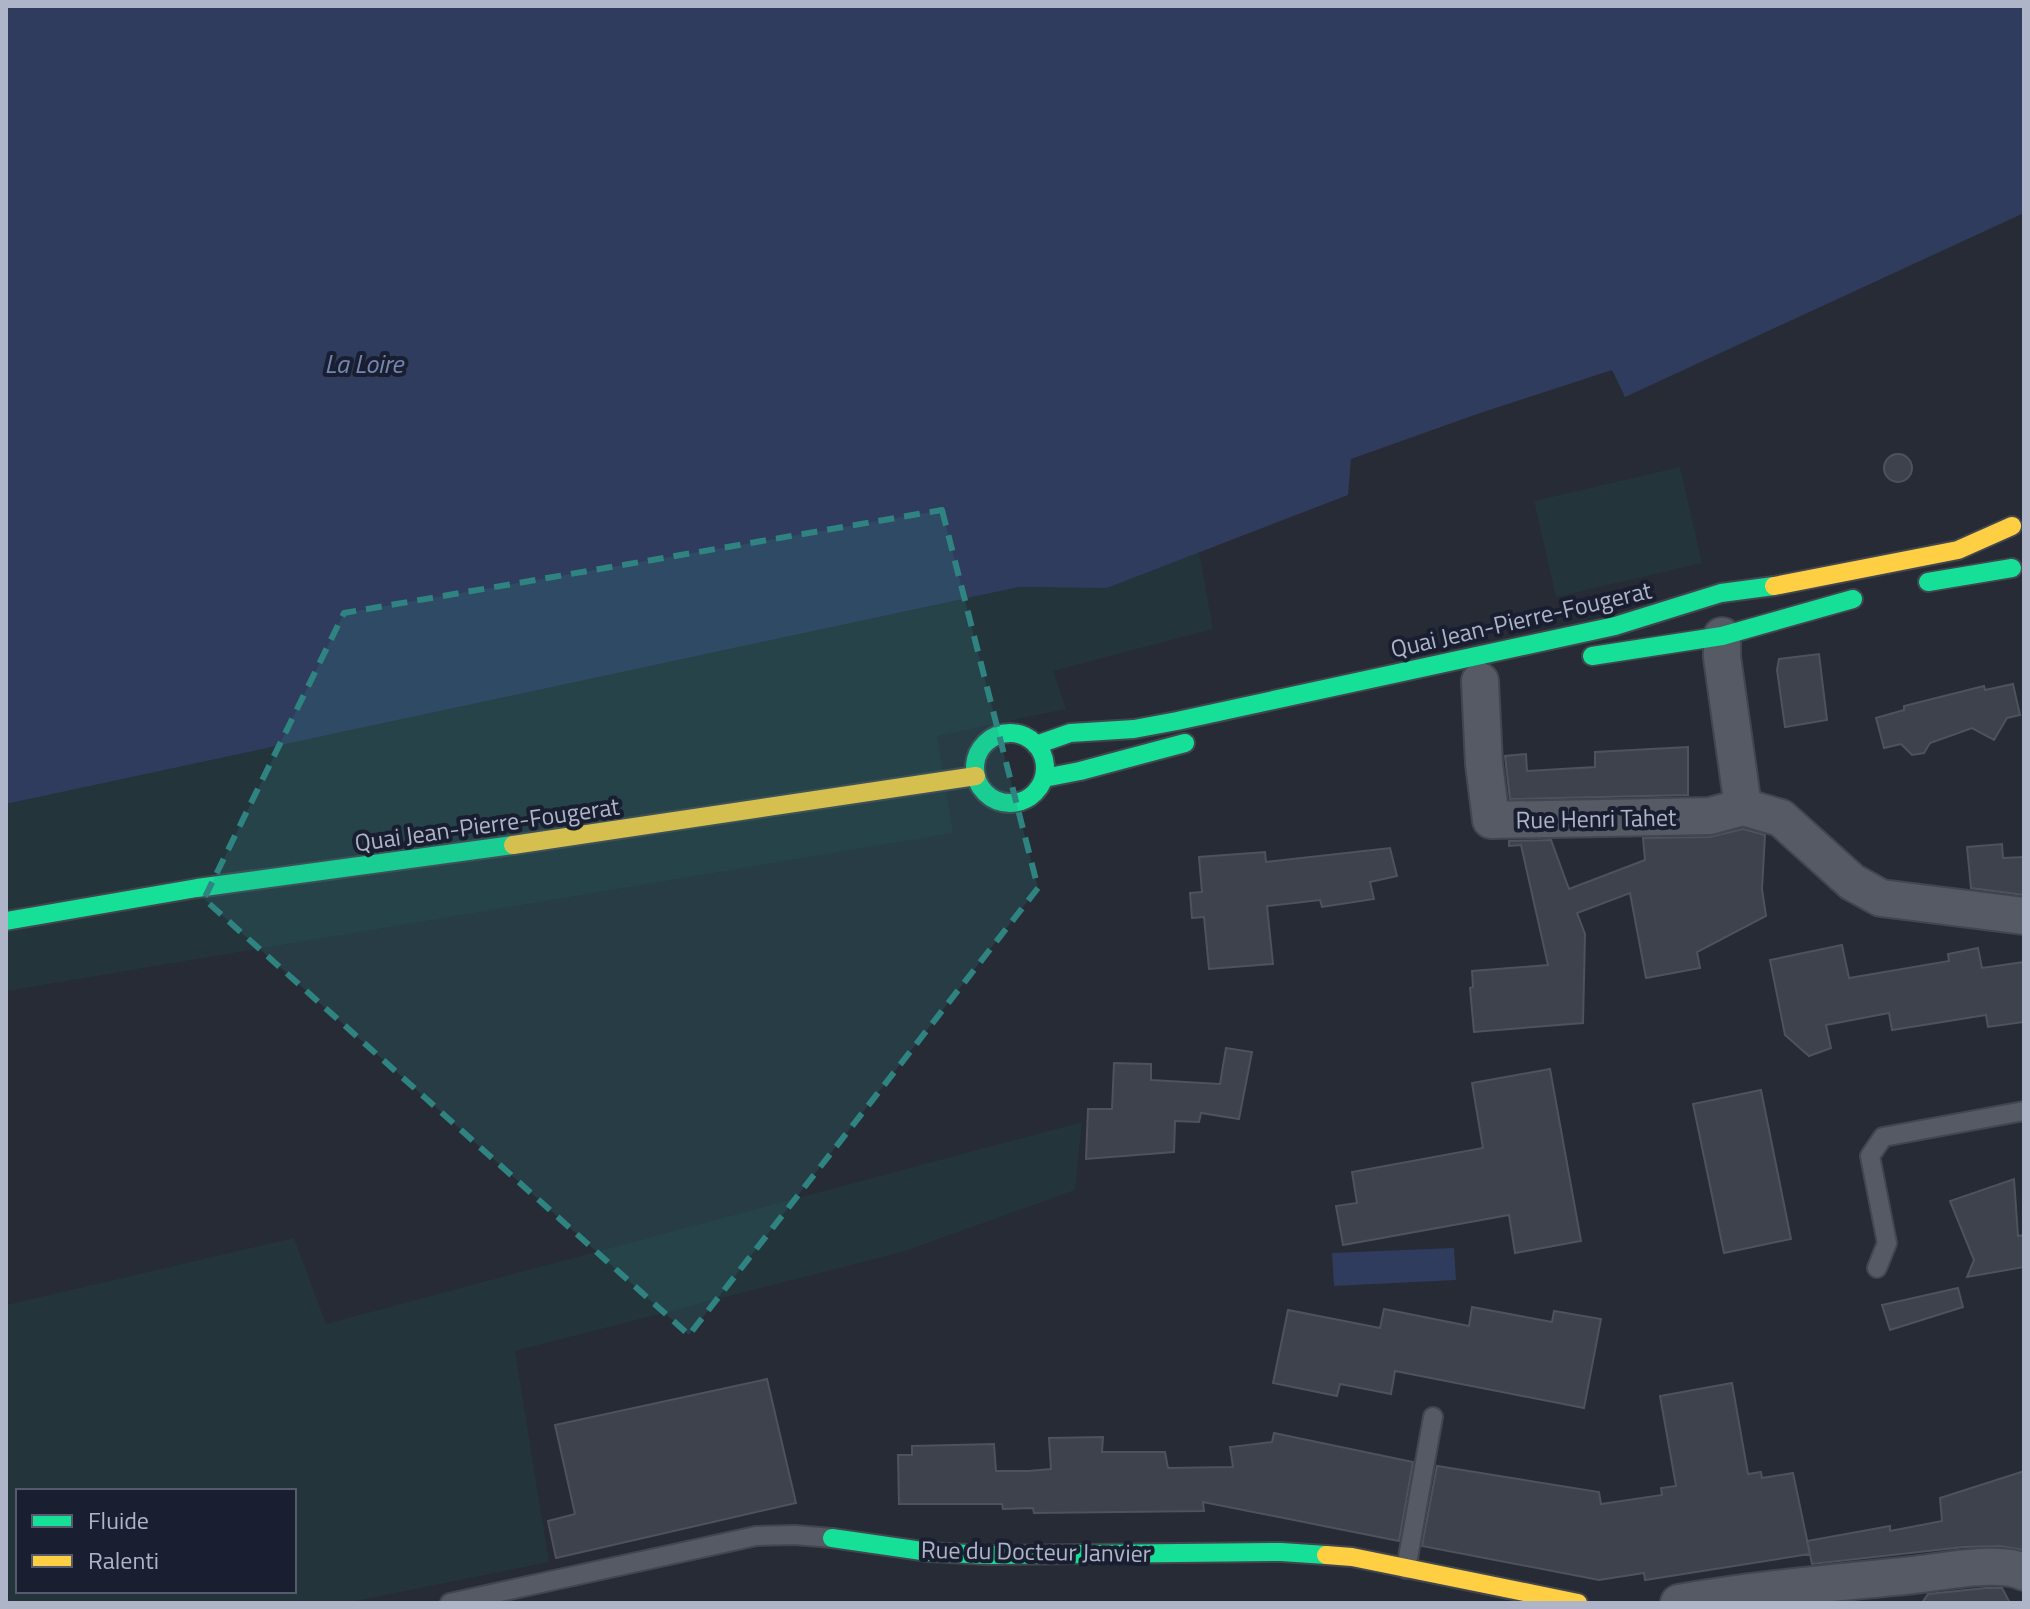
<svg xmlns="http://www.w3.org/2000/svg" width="2030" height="1609" viewBox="0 0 2030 1609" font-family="'Titillium Web',sans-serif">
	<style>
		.green { fill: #23343b; fill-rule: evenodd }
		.water { fill: #303c5d }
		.building { fill: #3e424c; stroke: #4e525e; stroke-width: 2 }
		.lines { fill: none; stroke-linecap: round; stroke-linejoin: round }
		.lane-casing { stroke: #42464e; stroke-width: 22 }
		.street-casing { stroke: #42464e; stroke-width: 40 }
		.fast-casing { stroke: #42464e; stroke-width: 22 }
		.slow-casing { stroke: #42464e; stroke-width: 22 }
		.lane { stroke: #565a64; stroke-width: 18 }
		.street { stroke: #565a64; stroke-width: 36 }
		.fast { stroke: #16e098; stroke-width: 18 }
		.slow { stroke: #ffcf43; stroke-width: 18 }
		.marked { fill: #2f8380; fill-opacity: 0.2; stroke: #2f8380; stroke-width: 6; stroke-dasharray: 16 10; stroke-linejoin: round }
		.labels { text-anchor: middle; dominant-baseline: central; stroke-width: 8; stroke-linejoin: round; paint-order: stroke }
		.street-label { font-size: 24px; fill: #afb5c8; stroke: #191f30 }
		.water-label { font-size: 26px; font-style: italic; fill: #7486b2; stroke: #191f30 }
	</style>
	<rect width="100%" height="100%" fill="#262b35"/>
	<path class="green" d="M 1680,467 L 1702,563 L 1556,597 L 1534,501 Z
		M 1199,552 L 1213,629 L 1053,671 L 1066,709 L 937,736 L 953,833 L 6,991 L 6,804 L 1019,587 L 1107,588 Z
		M 1082,1122 L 1075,1190 L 902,1252 L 515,1351 L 549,1562 L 346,1603 L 6,1603 L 6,1305 L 294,1238 L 326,1324 ZM 18,1491 L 294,1491 L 294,1591 L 18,1591 Z"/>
	<path class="water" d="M 6,6 L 2024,6 L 2024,213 L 1625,397 L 1612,370 L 1483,412 L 1351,459 L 1348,495 L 1107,588 L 1019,587 L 6,804 Z
		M 1454,1248 L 1456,1280 L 1334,1286 L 1332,1253 Z"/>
	<path class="building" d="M1884 468a14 14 0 1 1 28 0a14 14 0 1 1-28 0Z
		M 1819,654 L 1827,720 L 1785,727 L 1777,670 L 1779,659 Z
		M 2013,684 L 2020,715 L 2007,718 L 1994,740 L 1972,728 L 1930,743 L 1924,753 L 1912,755 L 1901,744 L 1884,748 L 1876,718 L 1904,710 L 1904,706 L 1984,686 L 1985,690 Z
		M 1688,747 L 1688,795 L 1510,799 L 1505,756 L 1526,754 L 1527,771 L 1595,767 L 1595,752 Z
		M 1743,829 L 1765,835 L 1762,889 L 1766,916 L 1697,952 L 1700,968 L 1646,978 L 1630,893 L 1577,913 L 1585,934 L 1583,1023 L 1474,1032 L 1470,988 L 1473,987 L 1472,971 L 1548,965 L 1521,845 L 1509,846 L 1509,841 L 1551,840 L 1569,889 L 1645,860 L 1643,838 L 1710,837 Z
		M 2002,844 L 2003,858 L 2024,857 L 2024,895 L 1971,888 L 1967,847 Z
		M 1390,848 L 1397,876 L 1370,882 L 1374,899 L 1322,907 L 1320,900 L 1267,906 L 1273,964 L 1209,969 L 1204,917 L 1192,918 L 1190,893 L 1202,892 L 1199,857 L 1265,852 L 1266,862 Z
		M 1842,945 L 1849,978 L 1949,961 L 1948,954 L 1978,948 L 1982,968 L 2024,962 L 2024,1022 L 1988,1027 L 1986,1015 L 1892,1030 L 1889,1013 L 1826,1025 L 1831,1048 L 1809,1056 L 1785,1035 L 1770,960 Z
		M 1226,1048 L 1252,1052 L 1239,1119 L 1201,1113 L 1199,1122 L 1175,1121 L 1174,1152 L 1086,1159 L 1088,1109 L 1112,1109 L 1114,1063 L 1151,1064 L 1151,1080 L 1220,1084 Z
		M 1550,1069 L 1581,1241 L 1515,1253 L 1509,1215 L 1343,1245 L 1336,1206 L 1357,1203 L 1352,1172 L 1483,1148 L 1472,1083 Z
		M 1761,1090 L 1791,1239 L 1724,1253 L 1693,1104 Z
		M 2014,1179 L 2018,1236 L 2024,1235 L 2024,1267 L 1967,1277 L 1974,1260 L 1950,1201 Z
		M 1958,1288 L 1963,1307 L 1890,1330 L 1882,1305 Z
		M 1472,1307 L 1552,1322 L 1554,1311 L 1601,1319 L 1584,1408 L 1395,1371 L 1391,1394 L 1340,1384 L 1337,1396 L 1273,1383 L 1288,1310 L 1380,1328 L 1384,1309 L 1469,1326 Z
		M 767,1379 L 796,1503 L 556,1558 L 548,1521 L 575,1514 L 555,1425 Z
		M 1732,1383 L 1748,1474 L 1761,1472 L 1762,1478 L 1793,1473 L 1810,1554 L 1645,1580 L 1644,1573 L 1599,1580 L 1422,1546 L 1437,1466 L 1599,1492 L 1601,1504 L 1662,1495 L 1661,1488 L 1676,1486 L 1660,1396 Z
		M 1274,1433 L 1413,1462 L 1399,1541 L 1203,1502 L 1204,1511 L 1034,1513 L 1033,1508 L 1003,1509 L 1002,1504 L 899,1504 L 898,1455 L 912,1455 L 912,1446 L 994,1444 L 996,1471 L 1028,1471 L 1051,1469 L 1049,1438 L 1103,1437 L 1102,1452 L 1165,1452 L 1168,1468 L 1233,1467 L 1230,1447 L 1272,1442 Z
		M 2024,1471 L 2024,1550 L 2000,1546 L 1964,1547 L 1812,1564 L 1807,1541 L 1890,1526 L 1890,1531 L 1942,1521 L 1940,1498 Z
		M 1986,1588 L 2002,1588 L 2010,1603 L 1922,1603 L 1928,1594 Z"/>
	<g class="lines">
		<g class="lane-casing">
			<path id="lane" d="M 1877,1268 L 1887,1243 L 1870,1156 L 1883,1137 L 2024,1111
				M 1406,1569 L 1433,1417
				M 450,1603 L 756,1536 L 795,1535 L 832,1538"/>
		</g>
		<g class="street-casing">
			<path id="street" d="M 1722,636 L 1722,657 L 1743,807
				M 1480,681 L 1484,764 L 1491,820 L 1710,816 L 1743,807
				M 1743,807 L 1781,818 L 1852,882 L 1881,898 L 2024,916
				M 1679,1603 C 1757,1589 1835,1583 1913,1575 C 1941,1572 1999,1560 2024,1572"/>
		</g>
		<g class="fast-casing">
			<path id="fast" d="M 1928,582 L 2012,568
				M 1592,656 L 1722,636 L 1853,599
				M975 768a35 35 0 1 1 70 0a35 35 0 1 1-70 0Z
				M 1036,745 L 1070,733 L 1134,729 L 1177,721 L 1615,626 L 1721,593 L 1774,586
				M 1044,778 L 1080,771 L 1185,743
				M 6,921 L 197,888 L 513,845
				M 832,1538 L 929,1552 L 988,1555 L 1281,1552 L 1326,1555"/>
		</g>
		<g class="slow-casing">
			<path id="slow" d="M 1774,586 L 1958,550 L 2012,526
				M 513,845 L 976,776
				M 1326,1555 L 1352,1557 L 1578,1603"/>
		</g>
		<use href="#lane" class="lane"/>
		<use href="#street" class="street"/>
		<use href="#fast" class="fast"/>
		<use href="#slow" class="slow"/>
	</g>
	<path class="marked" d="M 942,510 L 1038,888 L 689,1335 L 204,899 L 344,613 Z"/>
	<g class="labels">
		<g class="street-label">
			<text transform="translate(1521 619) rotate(-13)">Quai Jean-Pierre-Fougerat</text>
			<text transform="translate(1596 818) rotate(-1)">Rue Henri Tahet</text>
			<text transform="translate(487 824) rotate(-8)">Quai Jean-Pierre-Fougerat</text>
			<text transform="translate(1036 1551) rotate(1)">Rue du Docteur Janvier</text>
		</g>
		<g class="water-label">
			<text x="364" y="363">La Loire</text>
		</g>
	</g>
	<rect width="2030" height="1609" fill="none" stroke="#afb5c8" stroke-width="16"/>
	<rect x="16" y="1489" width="280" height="104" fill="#191f30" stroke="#555b6d" stroke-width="2"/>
	<rect x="32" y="1515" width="40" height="12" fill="#16e098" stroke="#555b6d" stroke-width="2"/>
	<text x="88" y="1529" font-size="24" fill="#afb5c8">Fluide</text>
	<rect x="32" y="1555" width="40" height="12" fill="#ffcf43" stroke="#555b6d" stroke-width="2"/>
	<text x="88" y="1569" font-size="24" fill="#afb5c8">Ralenti</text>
</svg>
